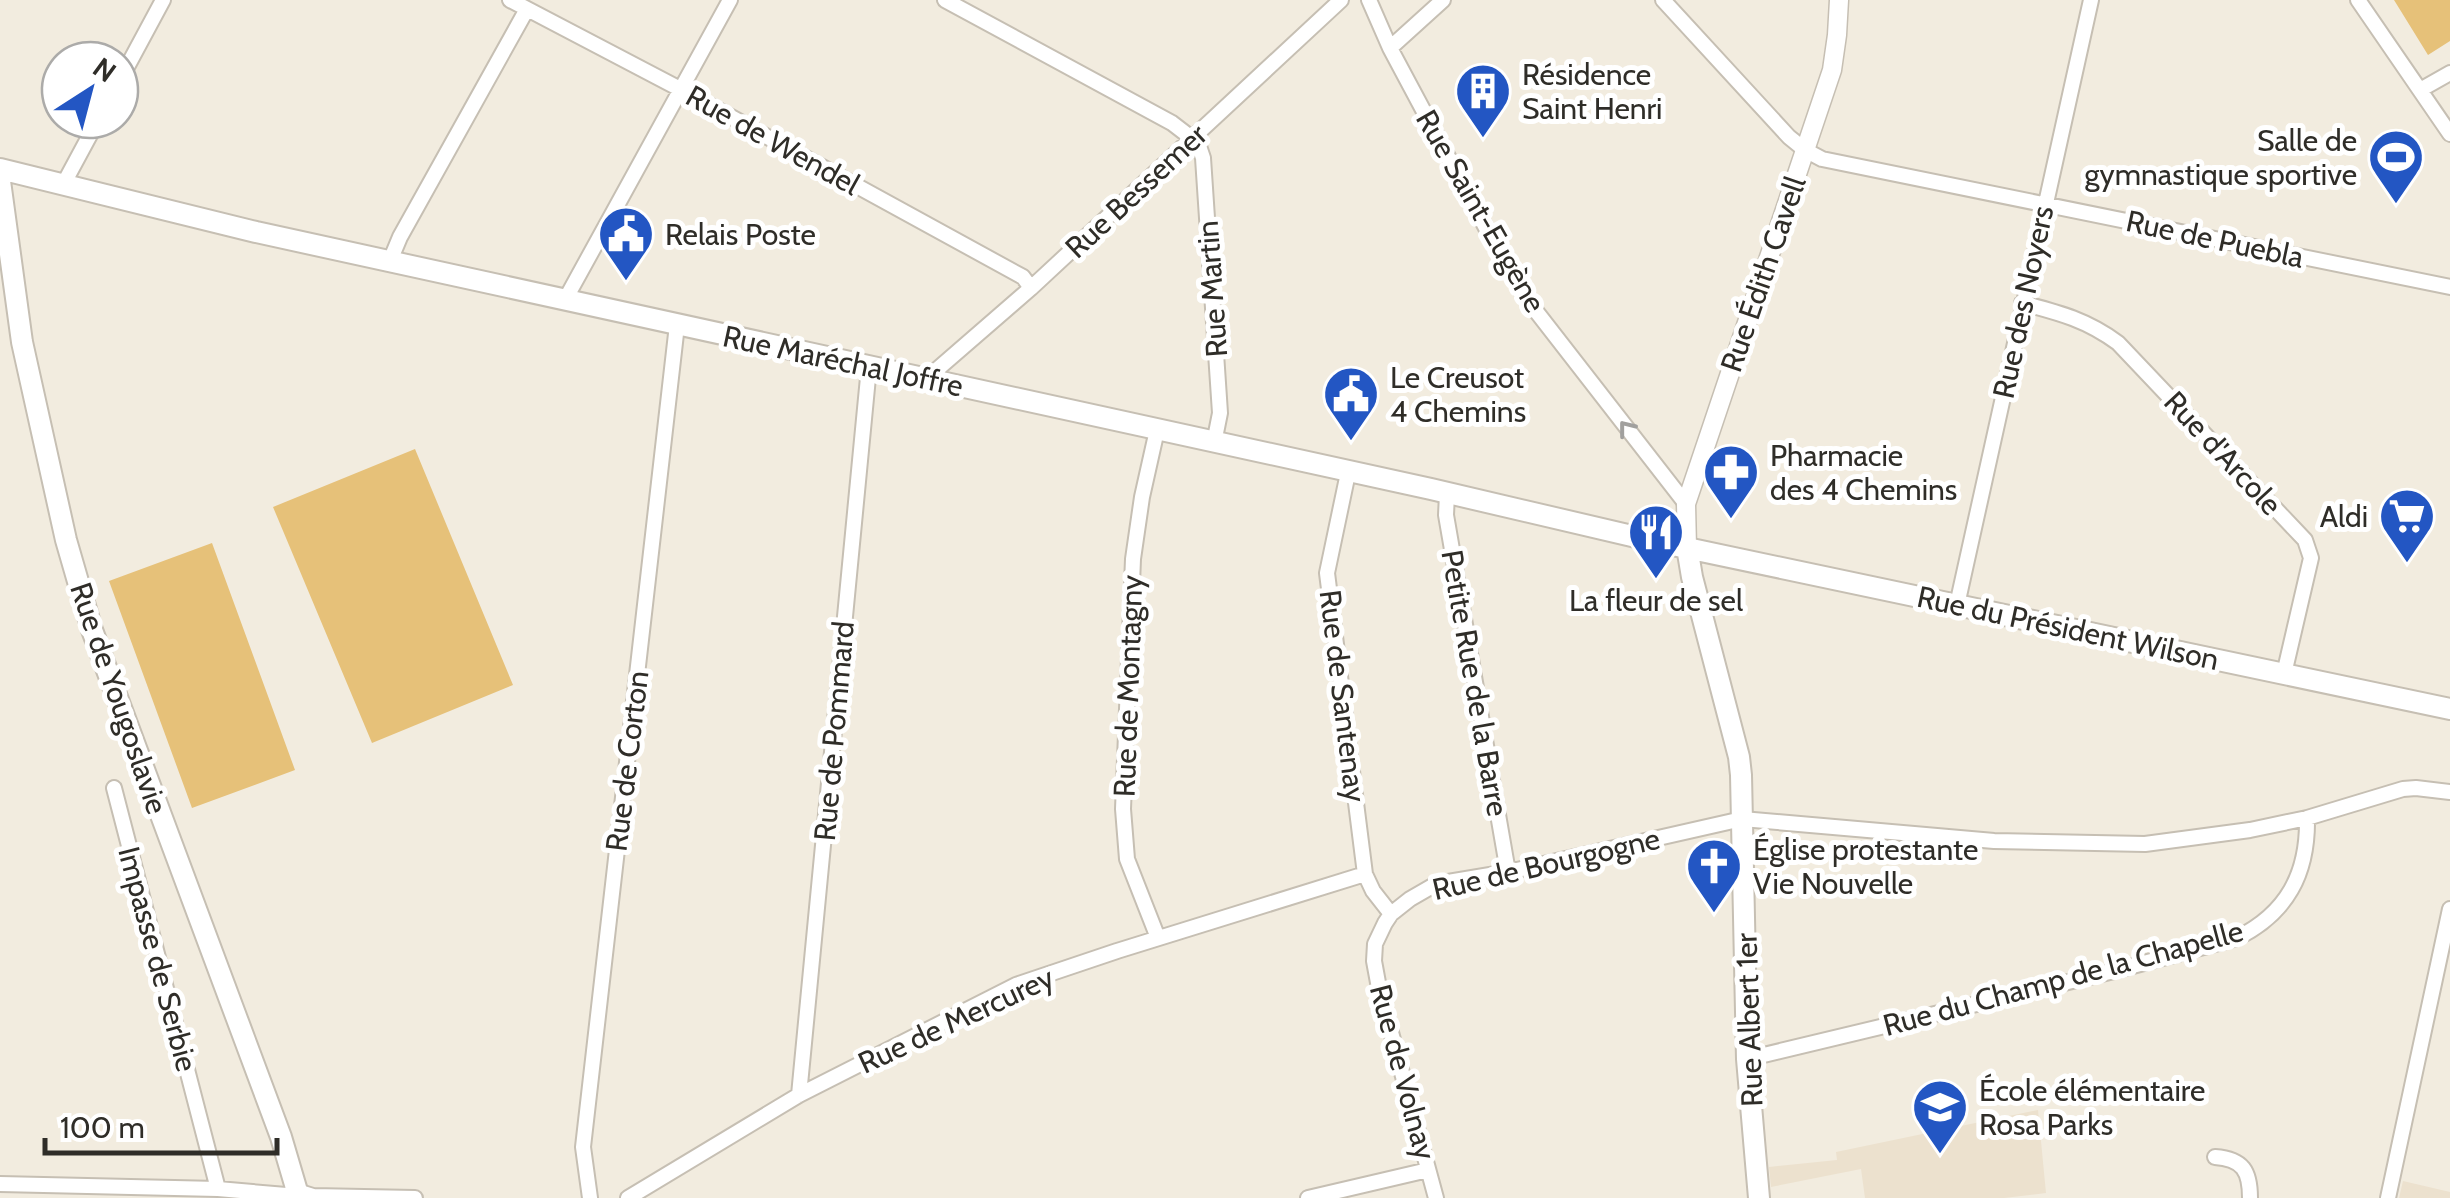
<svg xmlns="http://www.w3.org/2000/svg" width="2450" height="1198" viewBox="0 0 2450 1198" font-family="Cabin,sans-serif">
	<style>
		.built { fill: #ece1ce }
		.green { fill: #e6c179 }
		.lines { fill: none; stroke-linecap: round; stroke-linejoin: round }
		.minor-casing { stroke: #c6bfb3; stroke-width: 18 }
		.tertiary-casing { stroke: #c6bfb3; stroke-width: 21 }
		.secondary-casing { stroke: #c6bfb3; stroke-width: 24 }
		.minor { stroke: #fff; stroke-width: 14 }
		.tertiary { stroke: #fff; stroke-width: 18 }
		.secondary { stroke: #fff; stroke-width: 20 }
		.oneway { stroke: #a1a09e }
		.labels { text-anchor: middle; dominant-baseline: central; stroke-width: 10; stroke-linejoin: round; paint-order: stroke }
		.poi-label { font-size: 30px; fill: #2f2d28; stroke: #fff; text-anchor: start }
		.street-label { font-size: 30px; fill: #2f2d28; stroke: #fff }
	</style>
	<rect width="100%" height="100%" fill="#f2ecdf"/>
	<path class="built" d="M 2038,1110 L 2046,1193 L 2004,1198 L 1865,1198 L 1861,1169 L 1771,1187 L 1769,1167 L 1837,1160 L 1836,1152 Z
		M 2403,1181 L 2450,1192 L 2450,1198 L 2399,1198 Z"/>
	<path class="green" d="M 2394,0 L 2450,0 L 2450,41 L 2428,55 Z
		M 415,449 L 513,685 L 372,743 L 273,507 Z
		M 212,543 L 295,770 L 192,808 L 109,581 Z"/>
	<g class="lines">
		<g class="minor-casing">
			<path id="minor" d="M 510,0 L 680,89 L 1023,277 L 1031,288
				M 945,0 L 1172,123 L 1198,143 L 1203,158 L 1220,413 L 1214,443
				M 1369,0 L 1390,48 L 1509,271 L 1525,297 L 1686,504
				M 1663,0 L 1789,137 L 1805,150 L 1822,159 L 2450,287
				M 2358,0 L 2450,134
				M 1390,48 L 1443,0
				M 120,80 L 163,0
				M 2420,90 L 2450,73
				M 63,185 L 98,120
				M 390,261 L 400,237 L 527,9
				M 565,300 L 730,0
				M 2022,303 C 2060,313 2087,320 2118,343 L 2305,540 L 2311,558 L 2284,674
				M 931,380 L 933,373 L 1031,288 L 1341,0
				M 1157,430 L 1142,497 L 1133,559 L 1123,809 L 1127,859 L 1158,938
				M 1348,473 L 1327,573 L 1365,874 L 1373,891 L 1391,914
				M 1447,494 L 1446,515 L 1508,872
				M 1957,605 L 2091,0
				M 114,788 L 218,1189
				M 1747,1059 L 2114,971 L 2237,938 C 2287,913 2308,874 2307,818
				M 799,1095 L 869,367
				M 2215,1157 C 2243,1159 2250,1171 2250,1198
				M 0,1184 L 218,1189 L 286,1195 L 297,1191 L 313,1196 L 415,1198
				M 590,1198 L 583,1147 L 677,325
				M 628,1198 L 799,1095 L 1016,985 L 1117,951 L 1365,874
				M 1308,1198 L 1428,1170
				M 1436,1198 L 1379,988 L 1374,961 L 1375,944 L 1385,923 L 1391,914 L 1410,899 L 1436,884 L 1508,872 L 1742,819 L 1994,841 L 2145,844 L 2250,830 L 2307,818 L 2403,789 L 2416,788 L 2450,792
				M 2388,1198 L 2450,909"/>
		</g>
		<g class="tertiary-casing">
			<path id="tertiary" d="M 1687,547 L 1686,504 L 1832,70 L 1837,35 L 1839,0"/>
		</g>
		<g class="secondary-casing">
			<path id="secondary" d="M 0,169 L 256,232 L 1431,489 L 1649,540 L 2450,709
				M 0,181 L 22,342 L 66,540 L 92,630 L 281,1137 L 299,1198
				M 1687,547 L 1692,577 L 1739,757 L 1741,775 L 1747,1059 L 1759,1198"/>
		</g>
		<use href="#minor" class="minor"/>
		<use href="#tertiary" class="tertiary"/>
		<use href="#secondary" class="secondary"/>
	</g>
	<defs><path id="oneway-chevron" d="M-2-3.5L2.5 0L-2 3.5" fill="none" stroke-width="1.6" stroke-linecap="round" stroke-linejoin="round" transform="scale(2.5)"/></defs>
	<use class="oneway" href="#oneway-chevron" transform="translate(1626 428) rotate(-128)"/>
	<defs>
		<g id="building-pin" transform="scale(2.875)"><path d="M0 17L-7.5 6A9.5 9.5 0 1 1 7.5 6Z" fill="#2356c3" stroke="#fff"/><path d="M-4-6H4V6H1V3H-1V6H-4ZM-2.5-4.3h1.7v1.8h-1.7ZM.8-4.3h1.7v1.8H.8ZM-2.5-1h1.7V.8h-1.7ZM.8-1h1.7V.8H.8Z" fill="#fff"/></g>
		<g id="stadium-pin" transform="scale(2.875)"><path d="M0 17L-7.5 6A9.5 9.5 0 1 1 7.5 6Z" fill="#2356c3" stroke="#fff"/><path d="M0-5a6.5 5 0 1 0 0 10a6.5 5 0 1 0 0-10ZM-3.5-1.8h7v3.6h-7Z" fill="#fff"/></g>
		<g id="civic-pin" transform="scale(2.875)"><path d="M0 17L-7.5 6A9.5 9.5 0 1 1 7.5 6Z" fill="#2356c3" stroke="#fff"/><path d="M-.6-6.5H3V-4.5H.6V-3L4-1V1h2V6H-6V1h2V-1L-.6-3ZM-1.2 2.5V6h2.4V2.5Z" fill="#fff"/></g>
		<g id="pharmacy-pin" transform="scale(2.875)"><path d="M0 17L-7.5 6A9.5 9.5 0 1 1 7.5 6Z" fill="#2356c3" stroke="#fff"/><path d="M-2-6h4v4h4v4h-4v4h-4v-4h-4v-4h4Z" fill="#fff"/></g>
		<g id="supermarket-pin" transform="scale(2.875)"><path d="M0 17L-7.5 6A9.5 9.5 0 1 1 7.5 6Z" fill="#2356c3" stroke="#fff"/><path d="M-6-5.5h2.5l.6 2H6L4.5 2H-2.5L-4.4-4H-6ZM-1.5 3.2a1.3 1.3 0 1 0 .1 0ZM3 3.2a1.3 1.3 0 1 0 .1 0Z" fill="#fff"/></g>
		<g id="restaurant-pin" transform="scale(2.875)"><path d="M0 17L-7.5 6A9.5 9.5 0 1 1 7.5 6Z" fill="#2356c3" stroke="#fff"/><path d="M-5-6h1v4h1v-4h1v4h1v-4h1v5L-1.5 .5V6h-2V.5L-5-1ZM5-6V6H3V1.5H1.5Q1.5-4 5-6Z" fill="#fff"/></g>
		<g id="church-pin" transform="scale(2.875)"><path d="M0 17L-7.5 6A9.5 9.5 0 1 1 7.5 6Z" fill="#2356c3" stroke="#fff"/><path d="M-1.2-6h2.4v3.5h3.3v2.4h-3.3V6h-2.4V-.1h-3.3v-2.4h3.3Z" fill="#fff"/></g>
		<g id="school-pin" transform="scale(2.875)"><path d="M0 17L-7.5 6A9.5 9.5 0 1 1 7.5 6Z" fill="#2356c3" stroke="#fff"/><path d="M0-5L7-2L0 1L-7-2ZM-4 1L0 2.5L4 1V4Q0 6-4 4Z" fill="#fff"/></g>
	</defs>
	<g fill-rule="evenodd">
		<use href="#building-pin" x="1483" y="91"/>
		<use href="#stadium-pin" x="2396" y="157"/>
		<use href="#civic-pin" x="626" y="234"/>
		<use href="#civic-pin" x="1351" y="394"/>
		<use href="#pharmacy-pin" x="1731" y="472"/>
		<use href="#supermarket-pin" x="2407" y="516"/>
		<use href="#restaurant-pin" x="1656" y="532"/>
		<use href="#church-pin" x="1714" y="866"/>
		<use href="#school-pin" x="1940" y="1107"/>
	</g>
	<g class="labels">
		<g class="poi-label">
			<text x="1522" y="74">Résidence<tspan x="1522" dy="34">Saint Henri</tspan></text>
			<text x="2357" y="140" text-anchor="end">Salle de<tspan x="2357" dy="34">gymnastique sportive</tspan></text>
			<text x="665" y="234">Relais Poste</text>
			<text x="1390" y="377">Le Creusot<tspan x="1390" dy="34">4 Chemins</tspan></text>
			<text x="1770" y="455">Pharmacie<tspan x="1770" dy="34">des 4 Chemins</tspan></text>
			<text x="2368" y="516" text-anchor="end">Aldi</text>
			<text x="1656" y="600" text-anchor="middle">La fleur de sel</text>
			<text x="1753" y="849">Église protestante<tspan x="1753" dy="34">Vie Nouvelle</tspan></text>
			<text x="1979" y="1090">École élémentaire<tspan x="1979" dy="34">Rosa Parks</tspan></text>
		</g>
		<g class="street-label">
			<text transform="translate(773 140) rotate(29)">Rue de Wendel</text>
			<text transform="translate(1136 191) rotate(-43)">Rue Bessemer</text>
			<text transform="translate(1481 211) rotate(60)">Rue Saint-Eugène</text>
			<text transform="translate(2215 239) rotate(12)">Rue de Puebla</text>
			<text transform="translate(1763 274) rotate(-71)">Rue Édith Cavell</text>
			<text transform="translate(1212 289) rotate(-94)">Rue Martin</text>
			<text transform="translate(2023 302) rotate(-78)">Rue des Noyers</text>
			<text transform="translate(843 361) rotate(12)">Rue Maréchal Joffre</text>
			<text transform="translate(2223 453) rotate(47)">Rue d'Arcole</text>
			<text transform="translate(2068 628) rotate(12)">Rue du Président Wilson</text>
			<text transform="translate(1475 683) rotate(80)">Petite Rue de la Barre</text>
			<text transform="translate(1128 686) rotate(-88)">Rue de Montagny</text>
			<text transform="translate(1343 696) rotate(83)">Rue de Santenay</text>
			<text transform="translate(119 698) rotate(71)">Rue de Yougoslavie</text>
			<text transform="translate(834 731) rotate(-85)">Rue de Pommard</text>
			<text transform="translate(627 761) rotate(-83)">Rue de Corton</text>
			<text transform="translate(1546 864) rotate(-13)">Rue de Bourgogne</text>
			<text transform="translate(158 959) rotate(75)">Impasse de Serbie</text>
			<text transform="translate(2063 978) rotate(-15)">Rue du Champ de la Chapelle</text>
			<text transform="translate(956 1020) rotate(-25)">Rue de Mercurey</text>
			<text transform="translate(1749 1020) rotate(-92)">Rue Albert 1er</text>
			<text transform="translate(1403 1072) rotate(75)">Rue de Volnay</text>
		</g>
	</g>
	<g transform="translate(90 90) rotate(36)"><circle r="48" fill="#ffffff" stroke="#acaba9" stroke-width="2.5"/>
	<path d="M0-8L18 38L0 25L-18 38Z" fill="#2356c3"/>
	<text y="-15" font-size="28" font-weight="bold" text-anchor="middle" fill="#2f2d28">N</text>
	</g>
	<path d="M45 1138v15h232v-15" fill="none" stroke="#2f2d28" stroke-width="5"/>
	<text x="60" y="1138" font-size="30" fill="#2f2d28" stroke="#ffffff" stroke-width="8" paint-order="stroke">100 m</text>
</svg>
